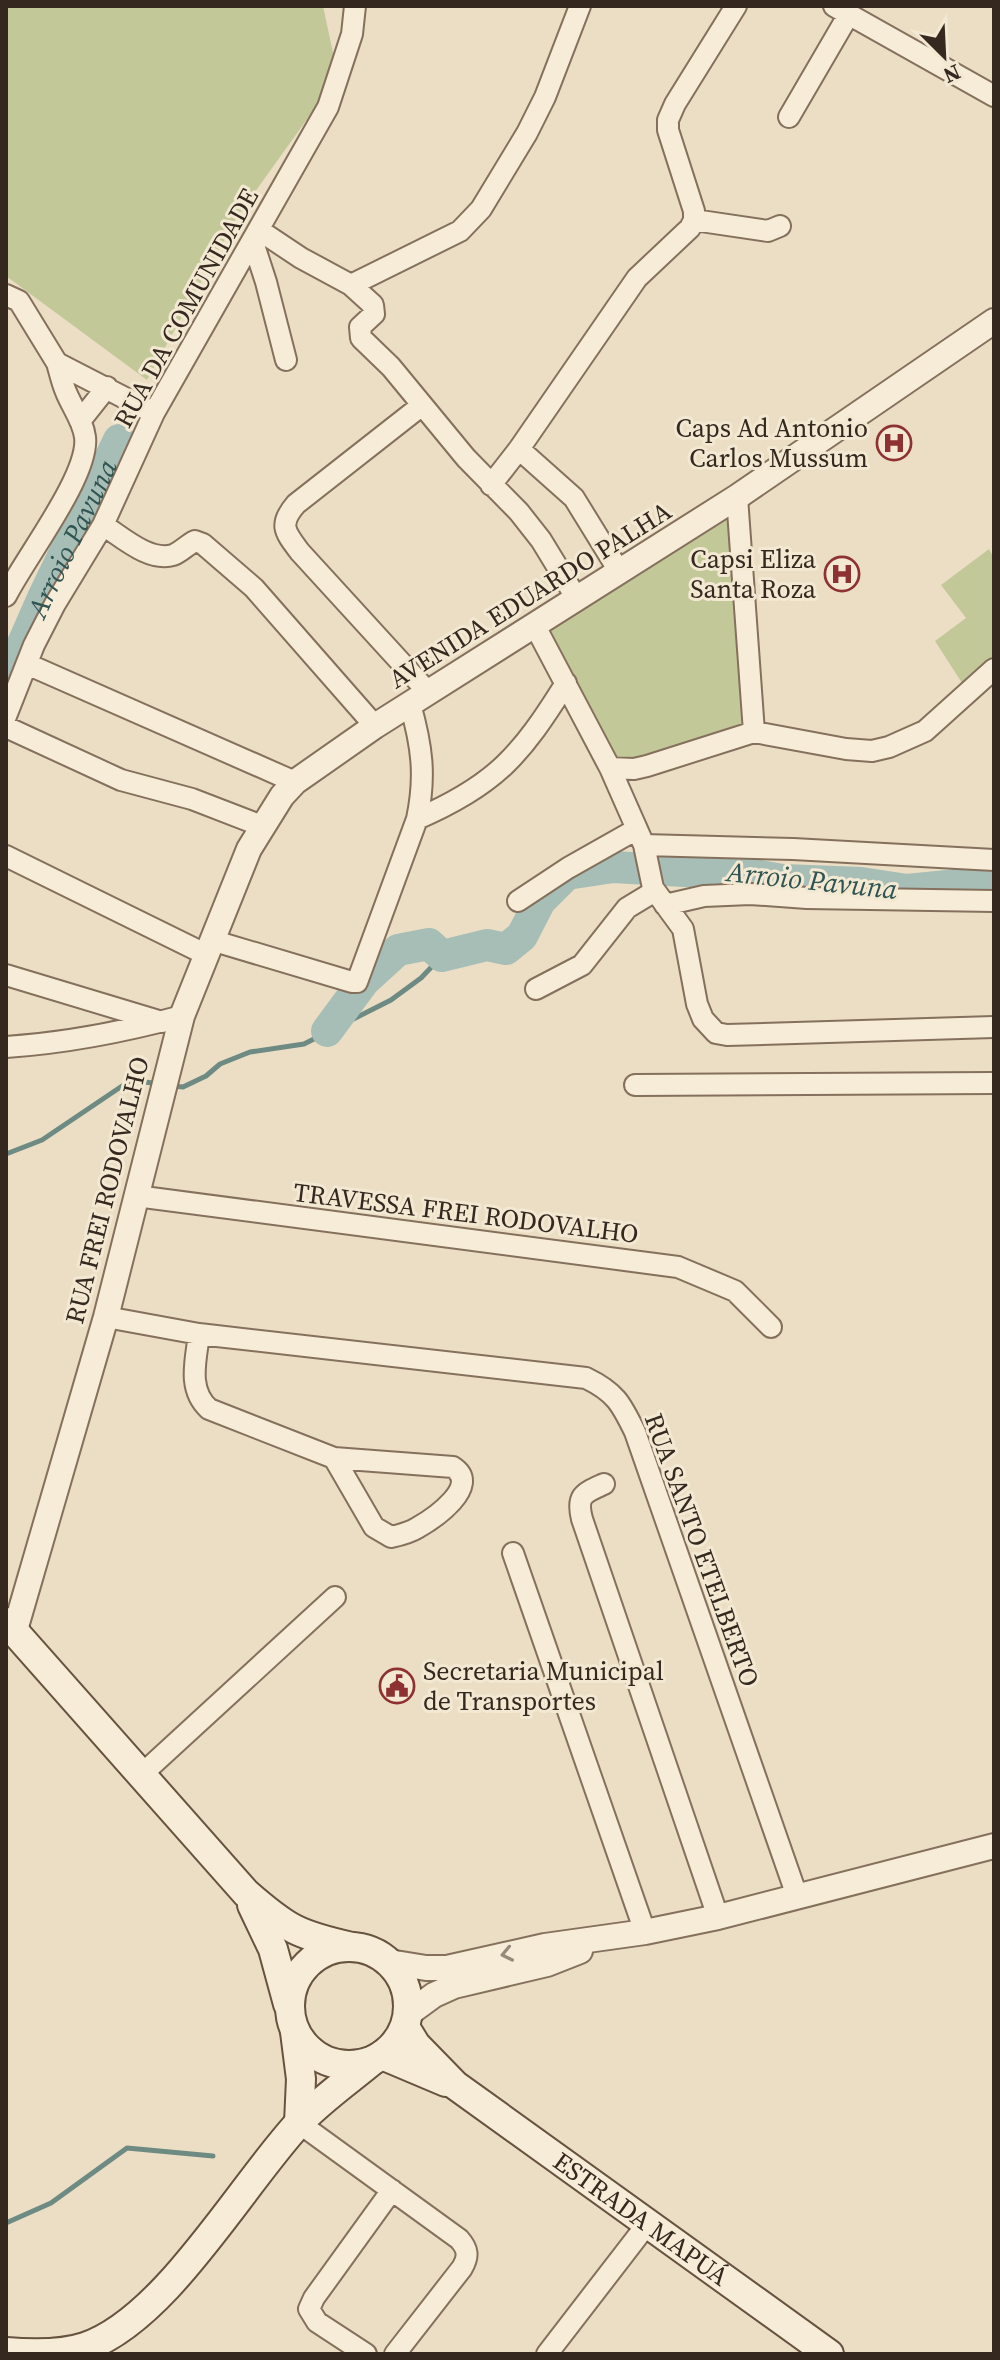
<svg xmlns="http://www.w3.org/2000/svg" width="1000" height="2360" viewBox="0 0 1000 2360" font-family="'Source Serif 4',serif">
	<style>
		.green { fill: #c3c899 }
		.lines { fill: none; stroke-linecap: round; stroke-linejoin: round }
		.stream { stroke: #6d8b83; stroke-width: 5 }
		.river { stroke: #a6beb6; stroke-width: 32 }
		.minor-casing { stroke: #84705c; stroke-width: 24 }
		.tertiary-casing { stroke: #84705c; stroke-width: 28 }
		.secondary-casing { stroke: #66523f; stroke-width: 32 }
		.minor { stroke: #f6ecd7; stroke-width: 20 }
		.tertiary { stroke: #f6ecd7; stroke-width: 24 }
		.secondary { stroke: #f6ecd7; stroke-width: 28 }
		.oneway { stroke: #968a7b }
		.labels { text-anchor: middle; dominant-baseline: central; stroke-width: 6; stroke-linejoin: round; paint-order: stroke }
		.street-label { font-size: 26px; fill: #35291f; stroke: #f3e9d3 }
		.poi-label { font-size: 26px; fill: #35291f; stroke: #f3e9d3; text-anchor: end }
		.water-label { font-size: 28px; font-style: italic; fill: #2f5451; stroke: #f3e9d3 }
	</style>
	<rect width="100%" height="100%" fill="#ebdec4"/>
	<path class="green" d="M 6,6 L 323,6 L 338,76 L 237,217 L 147,380 L 6,276 Z
		M 731,510 L 754,732 L 617,779 L 543,629 Z
		M 989,549 L 994,558 L 994,677 L 971,697 L 935,641 L 966,618 L 941,585 Z"/>
	<g class="lines">
		<path class="stream" d="M 173,1086 L 183,1087 L 206,1076 L 220,1064 L 250,1052 L 304,1044 L 391,1000 L 421,978 L 442,956
			M 6,1154 L 42,1140 L 131,1080 L 159,1084
			M 6,2223 L 51,2203 L 127,2148 L 213,2156"/>
		<g class="river">
			<path id="s1" d="M 6,682 L 43,598 L 119,440"/>
			<path d="M 327,1031 L 364,981 L 398,950 L 429,944 L 442,956 L 487,945 L 506,949 L 522,936 L 540,901 L 567,874 L 613,867 L 702,872 L 731,867 L 742,873 L 783,880 L 861,883 L 907,890 L 957,885 L 994,888"/>
		</g>
		<g class="minor-casing">
			<path id="minor" d="M 834,6 L 994,96
				M 789,117 L 849,14
				M 694,220 L 768,231 L 780,226
				M 259,230 L 301,258 L 351,285 L 373,305 L 374,314 L 360,327 L 361,338 L 391,367 L 466,458 L 519,512 L 541,540 L 577,599
				M 253,242 L 266,282 L 286,360
				M 351,285 L 460,231 L 481,209 L 527,133 L 545,97 L 580,6
				M 6,295 L 19,301 L 57,363 L 154,413
				M 421,406 L 296,504 C 278,525 285,532 300,552 L 428,692
				M 80,421 L 107,387
				M 519,449 L 574,498 L 619,571
				M 491,485 L 519,449 L 637,278 L 690,228 L 694,220 L 694,211 L 668,130 L 668,120 L 675,104 L 736,6
				M 737,497 L 754,732
				M 103,525 C 122,537 149,562 173,555 C 181,552 187,545 195,541 L 203,544 L 254,588 L 375,726
				M 6,596 C 24,559 90,475 85,437 C 83,421 72,407 66,392 C 62,383 60,373 57,363
				M 535,626 L 610,768 L 644,845 L 653,888 L 683,929 L 697,1004 L 703,1019 L 716,1033 L 727,1035 L 994,1027
				M 27,664 L 295,782
				M 6,716 L 34,645 L 55,604 L 103,525 L 154,413 L 328,107 L 352,34 L 355,6
				M 6,727 L 121,780 L 192,799 L 262,826
				M 610,768 L 634,769 L 647,766 L 754,732 L 846,749 L 872,751 L 889,747 L 925,731 L 994,669
				M 417,819 C 496,785 521,755 566,683
				M 644,845 L 793,849 L 994,860
				M 6,856 L 205,954
				M 518,901 L 568,868 L 637,829
				M 665,905 L 704,896 L 750,894 L 807,898 L 994,901
				M 211,940 L 352,982 L 357,982 L 417,819 C 426,776 422,746 410,704
				M 6,975 L 162,1022
				M 536,989 L 582,965 L 627,908 L 655,891
				M 6,1047 C 66,1043 123,1032 182,1016
				M 635,1085 L 994,1083
				M 136,1196 L 678,1267 L 735,1291 L 771,1327
				M 106,1317 L 199,1334 L 586,1378 C 615,1392 621,1403 635,1432 L 797,1896
				M 199,1334 C 196,1360 187,1389 209,1409 L 334,1458 L 453,1467 C 482,1486 433,1519 417,1528 C 409,1533 400,1535 391,1537 L 374,1527 L 334,1458
				M 604,1484 C 584,1493 576,1495 582,1519 L 718,1917
				M 513,1553 L 645,1932
				M 141,1775 L 335,1597
				M 299,2123 L 459,2239 C 468,2249 469,2256 462,2268 L 395,2354
				M 366,2354 L 317,2322 L 309,2309 L 314,2298 L 392,2190
				M 547,2354 L 648,2223"/>
		</g>
		<g class="tertiary-casing">
			<path id="tertiary" d="M 15,1630 L 106,1317 L 182,1016 L 249,849 L 282,796 L 295,782 L 375,726 L 737,497 L 994,321
				M 389,1962 L 426,1968 L 447,1968 L 545,1946 L 645,1932 L 718,1917 L 994,1846
				M 408,2014 L 434,1995 L 454,1986 L 547,1964 L 580,1951"/>
		</g>
		<g class="secondary-casing">
			<g id="secondary">
				<path d="M 6,1622 L 246,1893 C 287,1929 298,1935 352,1947"/>
				<path d="M 252,1905 L 273,1949 L 288,2004"/>
				<circle cx="349" cy="2006" r="59"/>
				<path id="s2" d="M 405,2027 L 416,2045 L 455,2085 L 829,2354"/>
				<path d="M 295,2032 L 301,2079 L 299,2123"/>
				<path d="M 382,2055 L 446,2082"/>
				<path d="M 6,2352 C 31,2354 61,2355 85,2347 C 165,2320 240,2187 298,2124 C 319,2101 348,2081 372,2061"/>
			</g>
		</g>
		<use href="#minor" class="minor"/>
		<use href="#tertiary" class="tertiary"/>
		<use href="#secondary" class="secondary"/>
	</g>
	<defs><path id="oneway-chevron" d="M-2-3.5L2.5 0L-2 3.5" fill="none" stroke-width="1.6" stroke-linecap="round" stroke-linejoin="round" transform="scale(2)"/></defs>
	<use class="oneway" href="#oneway-chevron" transform="translate(507 1954) rotate(168)"/>
	<defs>
		<g id="hospital-ring" transform="scale(1.8)"><circle r="9.5" fill="#f3e9d3" stroke="#8e3133" stroke-width="1.5"/><path d="M-5-5h3v3.5h4V-5h3V5h-3V1.5h-4V5h-3Z" fill="#8e3133"/></g>
		<g id="civic-ring" transform="scale(1.8)"><circle r="9.5" fill="#f3e9d3" stroke="#8e3133" stroke-width="1.5"/><path d="M-.6-6.5H3V-4.5H.6V-3L4-1V1h2V6H-6V1h2V-1L-.6-3ZM-1.2 2.5V6h2.4V2.5Z" fill="#8e3133"/></g>
	</defs>
	<g fill-rule="evenodd">
		<use href="#hospital-ring" x="894" y="443"/>
		<use href="#hospital-ring" x="842" y="574"/>
		<use href="#civic-ring" x="397" y="1686"/>
	</g>
	<g class="labels">
		<g class="street-label">
			<text transform="translate(186 308) rotate(-61)">RUA DA COMUNIDADE</text>
			<text transform="translate(530 595) rotate(-32)">AVENIDA EDUARDO PALHA</text>
			<text transform="translate(107 1190) rotate(-76)">RUA FREI RODOVALHO</text>
			<text transform="translate(466 1213) rotate(7)">TRAVESSA FREI RODOVALHO</text>
			<text transform="translate(702 1550) rotate(70)">RUA SANTO ETELBERTO</text>
			<text stroke="none"><textPath href="#s2" startOffset="306">ESTRADA MAPUÁ</textPath></text>
		</g>
		<g class="poi-label">
			<text x="868" y="428">Caps Ad Antonio<tspan x="868" dy="30">Carlos Mussum</tspan></text>
			<text x="816" y="559">Capsi Eliza<tspan x="816" dy="30">Santa Roza</tspan></text>
			<text x="423" y="1671" text-anchor="start">Secretaria Municipal<tspan x="423" dy="30">de Transportes</tspan></text>
		</g>
		<g class="water-label">
			<text stroke="none"><textPath href="#s1" startOffset="158">Arroio Pavuna</textPath></text>
			<text transform="translate(812 880) rotate(6)">Arroio Pavuna</text>
		</g>
	</g>
	<rect width="1000" height="2360" fill="none" stroke="#35291f" stroke-width="16"/>
	<g transform="translate(944 56) rotate(156)" stroke="#f3e9d3" stroke-width="6" paint-order="stroke">
	<path d="M0-6L14 30L0 20L-14 30Z" fill="#35291f"/>
	<text y="-12" font-size="22" font-weight="bold" text-anchor="middle" fill="#35291f">N</text>
	</g>
</svg>
